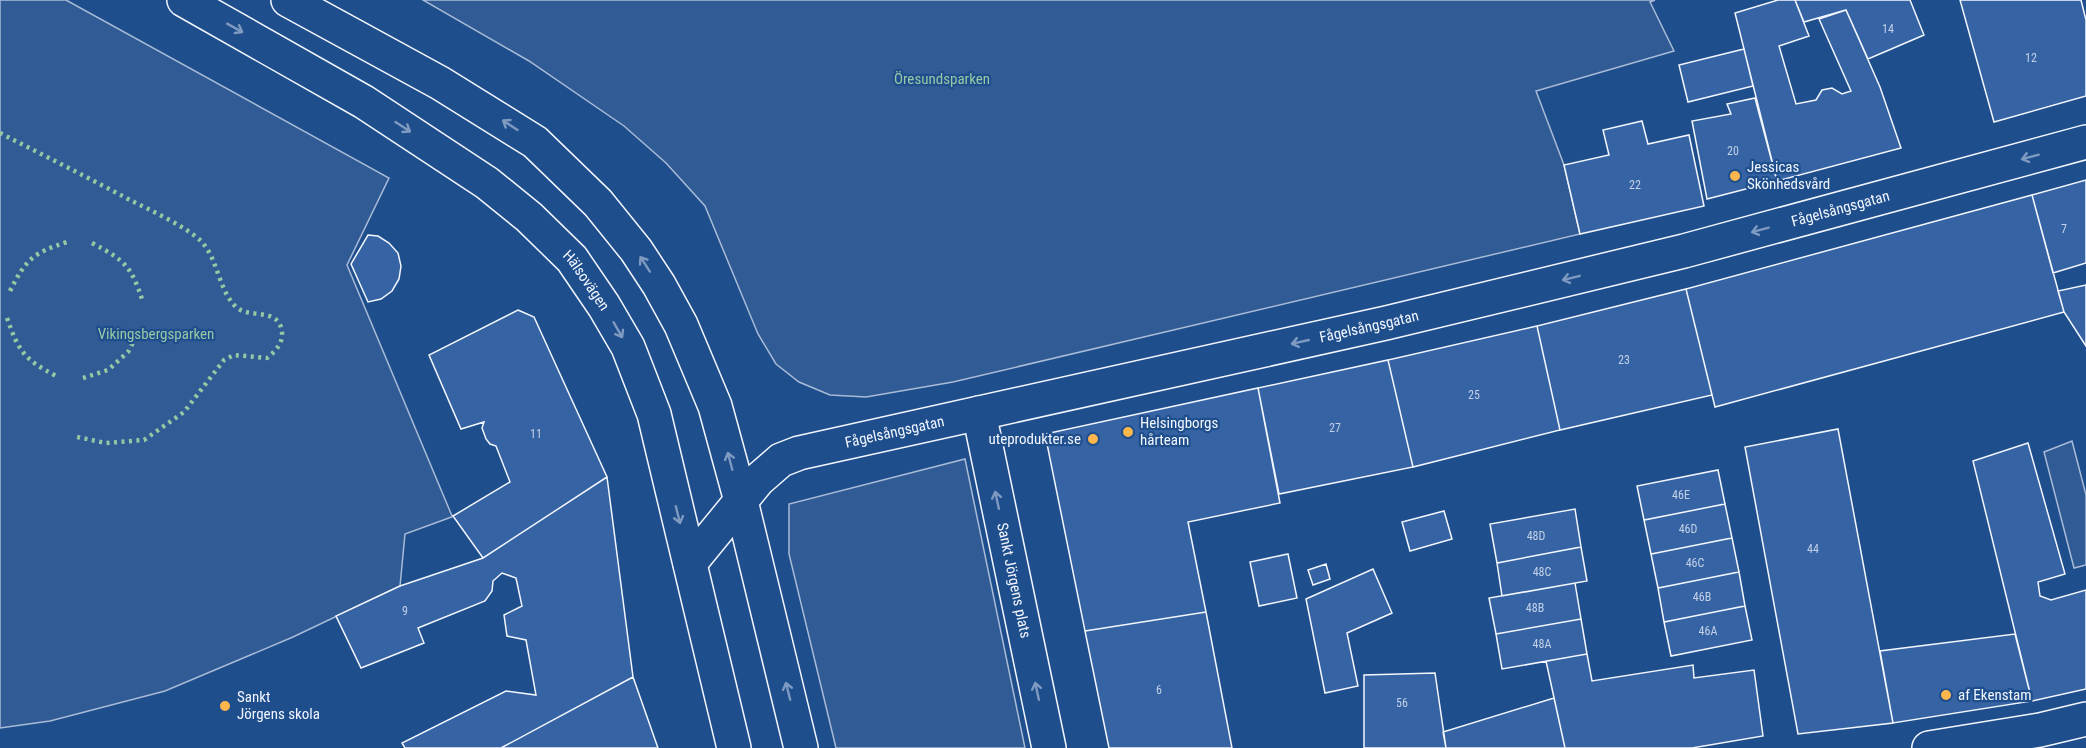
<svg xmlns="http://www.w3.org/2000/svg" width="2086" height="748" viewBox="0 0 2086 748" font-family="'Roboto Condensed',sans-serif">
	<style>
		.built { fill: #305b95; stroke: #a8bbd7; stroke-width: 1.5 }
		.building { fill: #3563a3; stroke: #f2f6ff; stroke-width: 1.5 }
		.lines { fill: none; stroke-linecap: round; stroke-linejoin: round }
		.minor-casing { stroke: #f2f6ff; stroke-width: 36 }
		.major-casing { stroke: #f2f6ff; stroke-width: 36 }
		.minor { stroke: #1f4e8c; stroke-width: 33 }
		.major { stroke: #1f4e8c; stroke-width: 33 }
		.hedge { stroke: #97c8a6; stroke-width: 4.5; stroke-dasharray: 3 4.5; stroke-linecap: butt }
		.oneway { stroke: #7e9ac0 }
		.poi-dot { fill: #ffb74d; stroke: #1f4e8c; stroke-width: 2 }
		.labels { text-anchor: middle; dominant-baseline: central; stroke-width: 4.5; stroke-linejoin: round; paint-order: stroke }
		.number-label { font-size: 12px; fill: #c3d1e8 }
		.park-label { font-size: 15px; fill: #97c8a6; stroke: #1f4e8c }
		.poi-label { font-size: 15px; fill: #f2f6ff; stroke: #1f4e8c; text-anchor: start }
		.street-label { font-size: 15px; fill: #f2f6ff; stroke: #1f4e8c }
	</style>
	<rect width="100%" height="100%" fill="#1f4e8c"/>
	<path class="built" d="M 0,0 L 66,0 L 389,178 L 347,265 L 452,516 L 457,515 L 405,534 L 400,586 L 293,637 L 165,691 L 50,721 L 0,728 Z
		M 423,0 L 1655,0 L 1650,2 L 1674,51 L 1536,91 L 1564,165 L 1580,234 L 953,382 L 866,397 L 830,395 L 799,382 L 776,364 L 758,334 L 705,206 L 666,163 L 624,126 L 529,61 Z
		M 2072,441 L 2086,495 L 2086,565 L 2074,568 L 2044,452 Z
		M 965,459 L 1025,748 L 836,748 L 789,554 L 789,504 Z"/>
	<path class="building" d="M 1778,0 L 1795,0 L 1809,36 L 1779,46 L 1796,104 L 1816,100 L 1822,90 L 1832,88 L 1842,94 L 1851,91 L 1819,19 L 1846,10 L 1880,87 L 1901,148 L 1777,181 L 1735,13 Z
		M 1795,0 L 1910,0 L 1924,35 L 1868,59 L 1846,10 L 1804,22 Z
		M 1960,0 L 2081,0 L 2086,20 L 2086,96 L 1994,122 Z
		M 1744,49 L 1753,86 L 1688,102 L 1679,65 Z
		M 1755,98 L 1777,181 L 1707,199 L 1692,121 L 1731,114 L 1727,104 Z
		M 1642,121 L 1648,144 L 1689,135 L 1704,206 L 1580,234 L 1564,165 L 1609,155 L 1603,130 Z
		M 2086,180 L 2086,263 L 2053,273 L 2032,195 Z
		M 2032,195 L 2064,312 L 1715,407 L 1686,289 Z
		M 368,235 L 378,236 L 389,243 L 398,253 L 401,266 L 399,279 L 392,291 L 381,299 L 368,302 L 351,264 Z
		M 2086,285 L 2086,346 L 2064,312 L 2058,291 Z
		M 1686,289 L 1712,395 L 1560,430 L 1537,326 Z
		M 518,310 L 534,317 L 607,477 L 483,558 L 453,516 L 510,482 L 496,446 L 490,444 L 486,439 L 482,428 L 484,422 L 461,429 L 429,355 Z
		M 1537,326 L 1560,430 L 1413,467 L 1388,360 Z
		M 1388,360 L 1413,467 L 1279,494 L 1258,388 Z
		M 1258,388 L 1280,503 L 1188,522 L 1206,612 L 1085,631 L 1045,434 Z
		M 1838,429 L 1893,723 L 1798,734 L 1745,447 Z
		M 2028,443 L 2065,574 L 2038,582 L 2040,596 L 2051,600 L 2086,590 L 2086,689 L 2032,701 L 1973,461 Z
		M 1718,470 L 1725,504 L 1644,520 L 1637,486 Z
		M 607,477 L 633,677 L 501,748 L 405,748 L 402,743 L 506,691 L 536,695 L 526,640 L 507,636 L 504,615 L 522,606 L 516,578 L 502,573 L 493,581 L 492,591 L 485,601 L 418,628 L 424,643 L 361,668 L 336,616 L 400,586 L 483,558 Z
		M 1725,504 L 1732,538 L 1651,554 L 1644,520 Z
		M 1575,509 L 1581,547 L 1497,563 L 1490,524 Z
		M 1444,511 L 1452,539 L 1410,551 L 1402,522 Z
		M 1732,538 L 1739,572 L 1658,588 L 1651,554 Z
		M 1581,547 L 1587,581 L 1502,596 L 1497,563 Z
		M 1288,554 L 1297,598 L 1259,606 L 1250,562 Z
		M 1326,564 L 1330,579 L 1313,585 L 1308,570 Z
		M 1373,569 L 1392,613 L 1347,633 L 1358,686 L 1325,693 L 1306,599 Z
		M 1739,572 L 1745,606 L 1664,622 L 1658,588 Z
		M 1575,583 L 1581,619 L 1496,634 L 1489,598 Z
		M 1745,606 L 1752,640 L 1671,656 L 1664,622 Z
		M 1206,612 L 1232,748 L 1109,748 L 1085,631 Z
		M 1581,619 L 1587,654 L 1502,669 L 1496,634 Z
		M 2015,634 L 2032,701 L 1893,723 L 1880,651 Z
		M 1587,654 L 1592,681 L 1693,665 L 1694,678 L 1754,670 L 1763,736 L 1692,748 L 1565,748 L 1546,661 Z
		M 1435,673 L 1446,748 L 1364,748 L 1364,675 Z
		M 633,677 L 658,748 L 501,748 Z
		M 1554,698 L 1565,748 L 1446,748 L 1443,732 Z"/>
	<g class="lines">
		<g class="minor-casing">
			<g id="minor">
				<path id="s1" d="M 979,413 L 1049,748"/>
				<path id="s2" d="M 690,563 L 758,480 L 781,460 L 799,453 L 1386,323 L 1684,251 L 2086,142"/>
				<path d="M 1929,748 L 2040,730 L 2086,719"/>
			</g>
		</g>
		<g class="major-casing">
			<g id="major">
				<path id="s3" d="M 184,0 L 364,102 L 487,183 L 529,217 L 572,259 L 604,306 L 628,347 L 654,414 L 734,748"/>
				<path d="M 288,0 L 440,83 L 535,142 L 598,203 L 636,250 L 659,285 L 681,325 L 715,406 L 741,501 L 801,748"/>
			</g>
		</g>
		<use href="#minor" class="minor"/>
		<use href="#major" class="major"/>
		<path class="hedge" d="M 0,133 C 43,155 87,177 130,200 C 150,210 185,226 201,241 C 218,259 218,288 235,306 C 248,320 279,306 282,332 C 283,343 276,351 267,358 L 234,355 L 224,360 L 184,412 L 144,440 L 106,443 L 77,437
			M 92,243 C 126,261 131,266 143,302
			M 10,291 C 26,259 33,253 67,242
			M 7,318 C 19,352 24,359 56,376
			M 83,378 L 108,370 L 128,352 L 140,329"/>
	</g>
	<defs><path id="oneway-shaft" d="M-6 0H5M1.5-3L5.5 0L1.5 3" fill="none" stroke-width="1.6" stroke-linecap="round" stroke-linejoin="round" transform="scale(1.5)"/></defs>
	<g class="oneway">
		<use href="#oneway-shaft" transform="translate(235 28) rotate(29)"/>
		<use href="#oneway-shaft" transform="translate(510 125) rotate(-147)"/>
		<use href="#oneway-shaft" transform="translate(403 127) rotate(33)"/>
		<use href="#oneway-shaft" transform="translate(2030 157) rotate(165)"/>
		<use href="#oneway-shaft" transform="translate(1760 230) rotate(165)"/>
		<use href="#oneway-shaft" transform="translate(645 264) rotate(-123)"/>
		<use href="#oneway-shaft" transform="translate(1571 278) rotate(166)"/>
		<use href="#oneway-shaft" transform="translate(618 330) rotate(60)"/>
		<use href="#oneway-shaft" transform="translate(1300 342) rotate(167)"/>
		<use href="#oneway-shaft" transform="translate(730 461) rotate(-105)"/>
		<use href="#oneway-shaft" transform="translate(997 500) rotate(-102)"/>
		<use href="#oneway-shaft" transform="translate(678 515) rotate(76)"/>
		<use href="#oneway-shaft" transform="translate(788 691) rotate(-104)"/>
		<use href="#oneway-shaft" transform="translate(1037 691) rotate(-102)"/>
	</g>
	<g class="poi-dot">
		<circle cx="1735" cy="176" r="6"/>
		<circle cx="1128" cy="432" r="6"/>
		<circle cx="1093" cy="439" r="6"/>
		<circle cx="1946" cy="695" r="6"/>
		<circle cx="225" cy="706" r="6"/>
	</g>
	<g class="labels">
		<g class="number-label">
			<text x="1888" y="29">14</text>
			<text x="2031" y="58">12</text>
			<text x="1733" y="151">20</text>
			<text x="1635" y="185">22</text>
			<text x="2064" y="229">7</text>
			<text x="1624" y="360">23</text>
			<text x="1474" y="395">25</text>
			<text x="1335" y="428">27</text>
			<text x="536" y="434">11</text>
			<text x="1681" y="495">46E</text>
			<text x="1688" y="529">46D</text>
			<text x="1536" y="536">48D</text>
			<text x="1813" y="549">44</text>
			<text x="1695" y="563">46C</text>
			<text x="1542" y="572">48C</text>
			<text x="1702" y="597">46B</text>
			<text x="1535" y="608">48B</text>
			<text x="405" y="611">9</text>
			<text x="1708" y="631">46A</text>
			<text x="1542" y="644">48A</text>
			<text x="1159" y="690">6</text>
			<text x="1402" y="703">56</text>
		</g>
		<g class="park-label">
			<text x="942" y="79">Öresundsparken</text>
			<text x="156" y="334">Vikingsbergsparken</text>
		</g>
		<g class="poi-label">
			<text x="1747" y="167">Jessicas<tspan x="1747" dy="17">Skönhedsvård</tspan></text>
			<text x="1140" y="423">Helsingborgs<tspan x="1140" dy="17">hårteam</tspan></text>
			<text x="1081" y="439" text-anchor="end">uteprodukter.se</text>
			<text x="1958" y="695">af Ekenstam</text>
			<text x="237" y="697">Sankt<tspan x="237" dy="17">Jörgens skola</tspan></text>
		</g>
		<g class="street-label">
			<text stroke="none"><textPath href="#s2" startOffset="1227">Fågelsångsgatan</textPath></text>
			<text stroke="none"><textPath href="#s3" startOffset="494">Hälsovägen</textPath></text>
			<text stroke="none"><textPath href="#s2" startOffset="741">Fågelsångsgatan</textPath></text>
			<text stroke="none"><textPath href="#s2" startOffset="255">Fågelsångsgatan</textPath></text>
			<text stroke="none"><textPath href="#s1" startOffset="171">Sankt Jörgens plats</textPath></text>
		</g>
	</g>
</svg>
